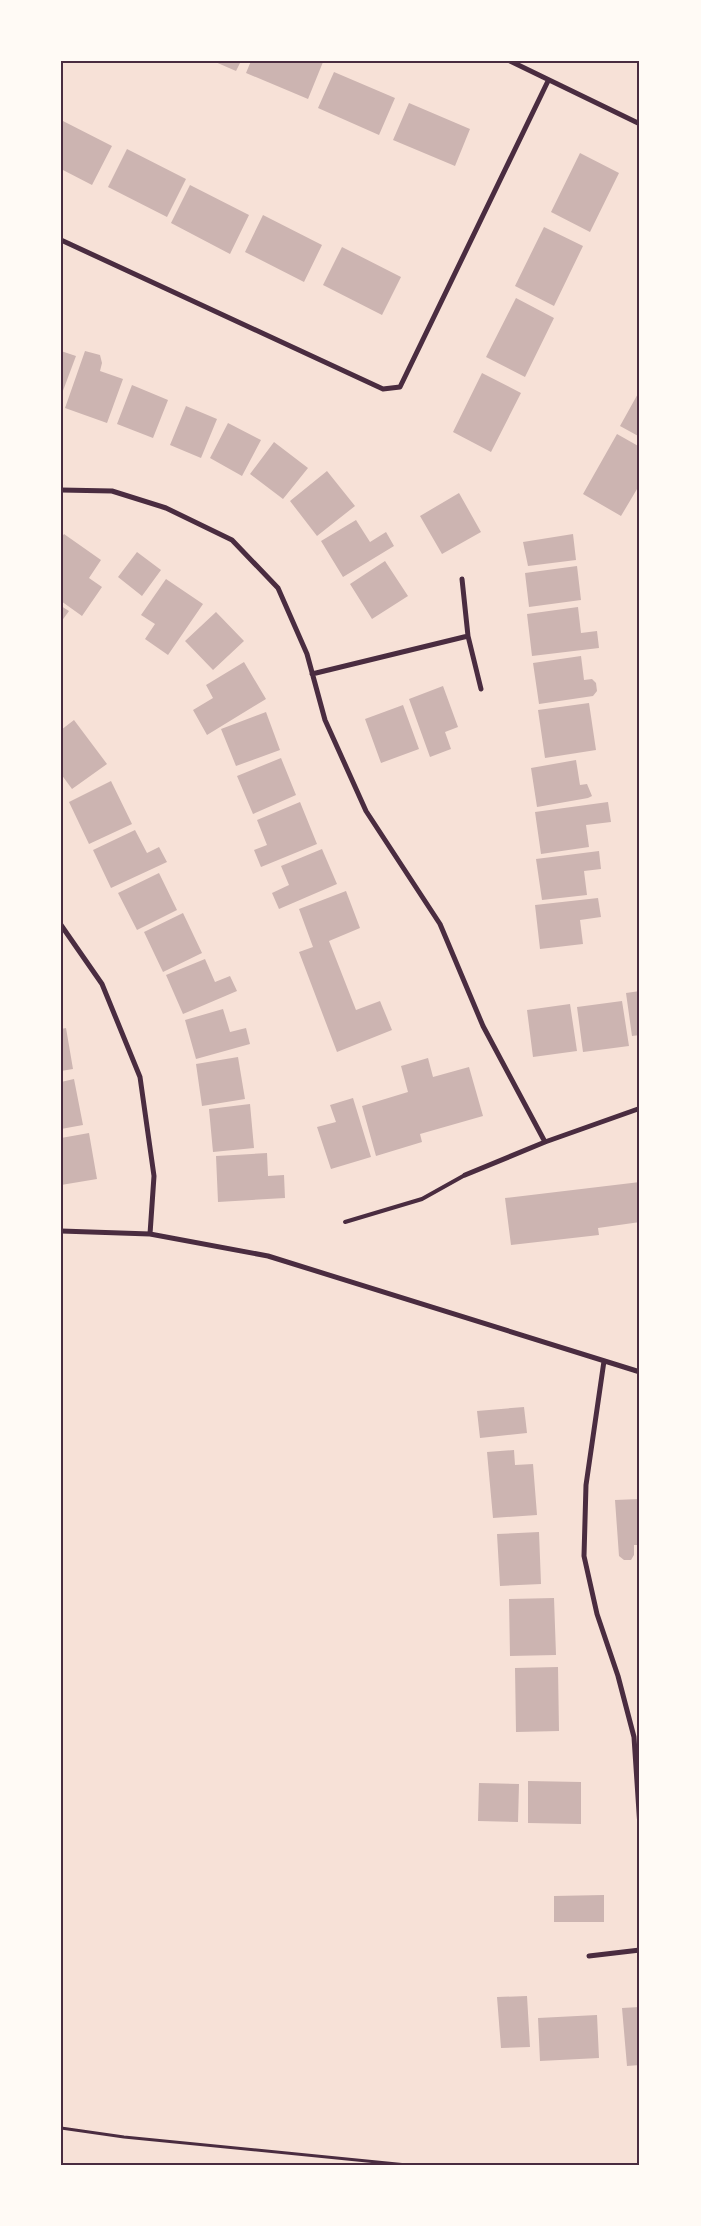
<svg xmlns="http://www.w3.org/2000/svg" width="701" height="2226" viewBox="0 0 701 2226" font-family="'Space Grotesk',sans-serif">
	<style>
		.building { fill: #ccb4b1 }
		.lines { fill: none; stroke-linecap: round; stroke-linejoin: round }
		.path { stroke: #4a2c40; stroke-width: 3 }
		.service { stroke: #4a2c40; stroke-width: 4 }
		.minor { stroke: #4a2c40; stroke-width: 5 }
		.neatline { fill: none; stroke: #4a2c40; stroke-width: 2 }
	</style>
	<rect width="100%" height="100%" fill="#f7e1d7"/>
	<path class="building" d="M 213,61 L 241,61 L 236,71 Z
		M 251,61 L 321,61 L 323,62 L 308,99 L 246,73 Z
		M 334,72 L 395,98 L 379,135 L 318,108 Z
		M 409,103 L 470,129 L 455,166 L 393,140 Z
		M 61,120 L 112,146 L 92,185 L 61,169 Z
		M 127,149 L 186,179 L 167,217 L 108,187 Z
		M 580,153 L 619,173 L 590,232 L 551,212 Z
		M 190,185 L 249,215 L 230,254 L 171,223 Z
		M 263,215 L 322,245 L 304,282 L 245,252 Z
		M 544,227 L 583,246 L 554,306 L 515,286 Z
		M 342,247 L 401,277 L 382,315 L 323,285 Z
		M 516,298 L 554,318 L 525,377 L 486,357 Z
		M 61,351 L 76,356 L 61,396 Z
		M 85,351 L 100,355 L 102,363 L 100,371 L 123,379 L 107,423 L 65,408 Z
		M 482,373 L 521,393 L 491,452 L 453,432 Z
		M 132,385 L 168,400 L 153,438 L 117,424 Z
		M 640,390 L 640,437 L 620,426 Z
		M 186,406 L 217,419 L 201,458 L 170,445 Z
		M 228,423 L 261,440 L 242,476 L 210,458 Z
		M 617,434 L 640,447 L 640,484 L 621,516 L 583,494 Z
		M 274,442 L 308,468 L 283,499 L 250,474 Z
		M 327,471 L 355,506 L 317,536 L 290,501 Z
		M 459,493 L 481,532 L 442,554 L 420,516 Z
		M 356,520 L 370,542 L 386,532 L 394,546 L 343,577 L 321,541 Z
		M 64,534 L 101,560 L 89,578 L 102,587 L 82,616 L 61,601 L 61,538 Z
		M 573,534 L 576,560 L 528,566 L 523,542 Z
		M 137,552 L 161,570 L 142,596 L 118,577 Z
		M 385,561 L 408,596 L 372,619 L 350,584 Z
		M 577,566 L 581,600 L 529,607 L 525,573 Z
		M 166,579 L 203,604 L 168,655 L 145,639 L 155,624 L 141,615 Z
		M 61,606 L 69,611 L 61,622 Z
		M 578,607 L 581,633 L 597,631 L 599,648 L 532,656 L 527,614 Z
		M 216,612 L 244,641 L 213,670 L 185,641 Z
		M 581,656 L 584,680 L 592,679 L 596,683 L 597,691 L 593,696 L 539,704 L 533,663 Z
		M 244,662 L 266,699 L 207,735 L 193,710 L 213,698 L 206,685 Z
		M 443,686 L 458,727 L 445,732 L 451,749 L 430,757 L 409,699 Z
		M 589,703 L 596,750 L 545,758 L 538,710 Z
		M 403,705 L 419,749 L 381,763 L 365,719 Z
		M 266,712 L 280,750 L 236,766 L 221,729 Z
		M 74,720 L 107,764 L 72,789 L 61,774 L 61,730 Z
		M 281,758 L 296,795 L 253,814 L 237,776 Z
		M 576,760 L 580,785 L 587,784 L 592,796 L 588,798 L 537,807 L 531,768 Z
		M 111,781 L 132,824 L 89,844 L 69,802 Z
		M 300,802 L 317,844 L 261,867 L 254,850 L 267,845 L 257,820 Z
		M 608,802 L 611,822 L 586,825 L 589,847 L 541,854 L 535,812 Z
		M 135,830 L 147,853 L 159,847 L 167,862 L 111,888 L 93,850 Z
		M 322,849 L 337,884 L 279,909 L 272,893 L 289,885 L 281,866 Z
		M 599,851 L 601,869 L 584,871 L 587,895 L 542,900 L 536,859 Z
		M 159,873 L 177,910 L 137,930 L 118,893 Z
		M 346,891 L 360,928 L 329,941 L 356,1010 L 380,1001 L 392,1030 L 337,1052 L 299,952 L 313,947 L 299,909 Z
		M 598,898 L 601,917 L 580,920 L 583,944 L 540,949 L 535,905 Z
		M 183,913 L 202,953 L 163,972 L 144,932 Z
		M 205,959 L 215,982 L 230,976 L 237,991 L 183,1014 L 166,975 Z
		M 640,991 L 640,1035 L 632,1036 L 626,993 Z
		M 622,1001 L 629,1046 L 583,1052 L 577,1007 Z
		M 570,1004 L 577,1051 L 533,1057 L 527,1010 Z
		M 223,1009 L 230,1032 L 246,1028 L 250,1044 L 196,1059 L 185,1020 Z
		M 66,1028 L 73,1069 L 61,1071 L 61,1029 Z
		M 238,1057 L 245,1099 L 202,1106 L 196,1064 Z
		M 428,1058 L 433,1077 L 469,1067 L 483,1116 L 420,1134 L 422,1142 L 376,1156 L 362,1106 L 408,1092 L 401,1066 Z
		M 74,1079 L 83,1125 L 61,1129 L 61,1082 Z
		M 353,1098 L 371,1157 L 331,1169 L 317,1127 L 336,1122 L 330,1105 Z
		M 250,1104 L 254,1148 L 213,1152 L 209,1109 Z
		M 89,1133 L 97,1179 L 61,1185 L 61,1138 Z
		M 267,1153 L 268,1176 L 284,1175 L 285,1198 L 218,1202 L 216,1156 Z
		M 640,1182 L 640,1222 L 598,1228 L 599,1235 L 511,1245 L 505,1198 Z
		M 524,1407 L 527,1433 L 480,1438 L 477,1411 Z
		M 514,1450 L 515,1465 L 533,1464 L 537,1515 L 493,1518 L 487,1452 Z
		M 640,1499 L 640,1545 L 634,1545 L 634,1555 L 631,1560 L 624,1560 L 619,1556 L 615,1500 Z
		M 539,1532 L 541,1584 L 500,1586 L 497,1534 Z
		M 554,1598 L 556,1655 L 510,1656 L 509,1599 Z
		M 558,1667 L 559,1731 L 516,1732 L 515,1668 Z
		M 528,1781 L 581,1782 L 581,1824 L 528,1823 Z
		M 479,1783 L 519,1784 L 518,1822 L 478,1821 Z
		M 604,1895 L 604,1922 L 554,1922 L 554,1896 Z
		M 527,1996 L 530,2047 L 501,2048 L 497,1997 Z
		M 640,2007 L 640,2065 L 627,2066 L 622,2008 Z
		M 597,2015 L 599,2058 L 540,2061 L 538,2018 Z"/>
	<g class="lines">
		<path class="path" d="M 61,2128 L 124,2137 L 407,2165"/>
		<path class="service" d="M 345,1222 L 422,1199 L 465,1175"/>
		<path class="minor" d="M 510,61 L 640,124
			M 61,240 L 383,389 L 400,387 L 548,81
			M 61,490 L 112,491 L 166,508 L 232,540 L 278,588 L 307,654 L 325,720 L 366,811 L 440,924 L 483,1026 L 545,1142
			M 462,579 L 468,636 L 481,689
			M 312,674 L 468,636
			M 61,925 L 102,984 L 140,1077 L 154,1176 L 150,1234
			M 465,1175 L 545,1142 L 638,1109
			M 61,1231 L 150,1234 L 268,1256 L 640,1372
			M 604,1361 L 586,1485 L 584,1556 L 597,1614 L 618,1676 L 634,1737 L 640,1827
			M 589,1956 L 640,1950"/>
	</g>
	<rect width="701" height="2226" fill="none" stroke="#fffaf5" stroke-width="125"/>
	<rect x="62" y="62" width="576" height="2102" class="neatline"/>
</svg>
